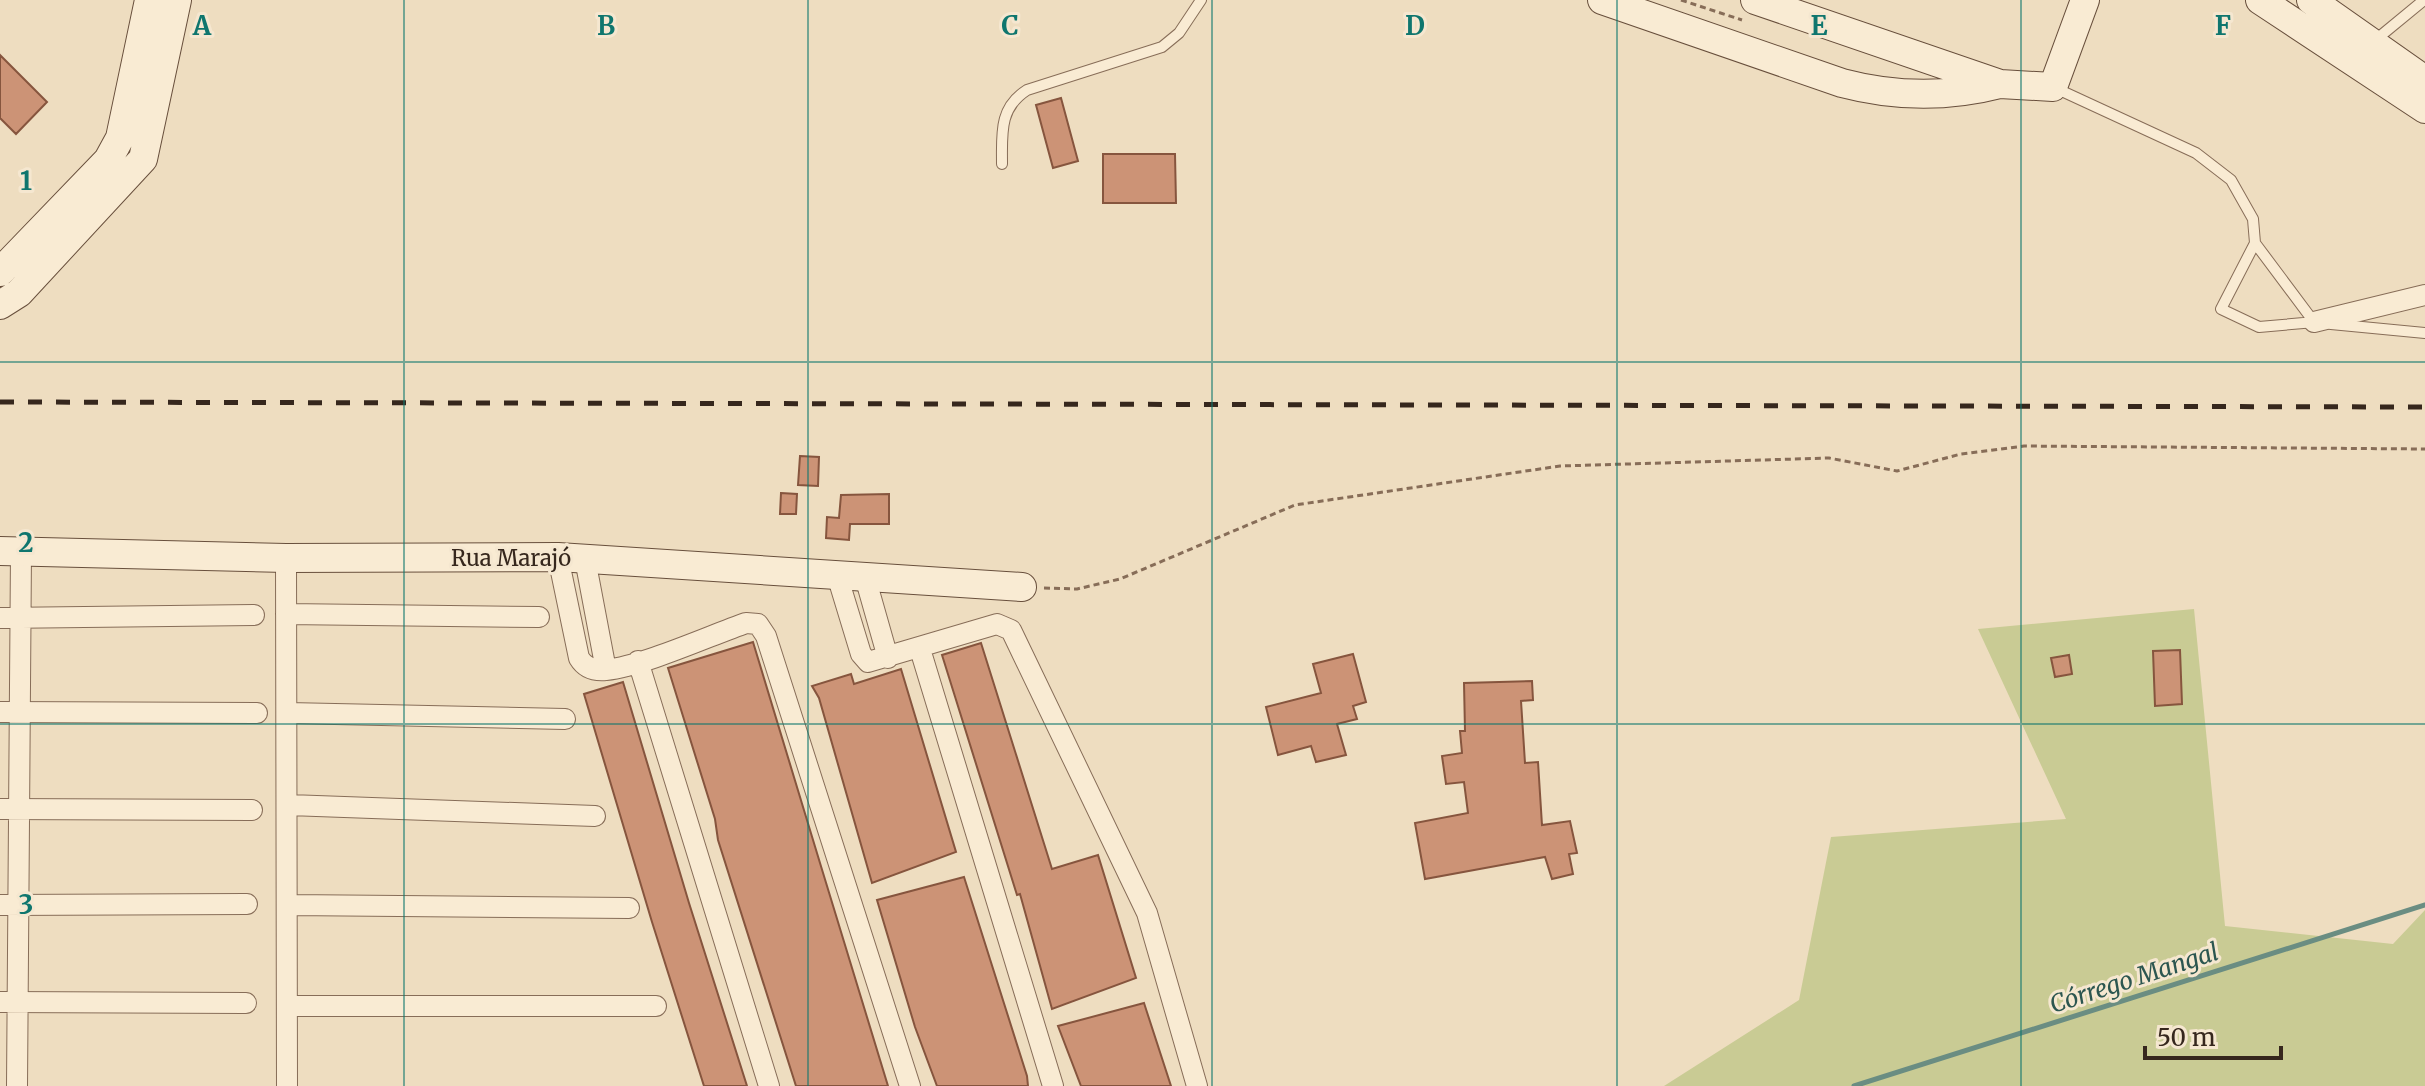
<svg xmlns="http://www.w3.org/2000/svg" width="2425" height="1086" viewBox="0 0 2425 1086" font-family="Merriweather,serif">
	<style>
		.green { fill: #c9cb94 }
		.lines { fill: none; stroke-linecap: round; stroke-linejoin: round }
		.stream { stroke: #6a8d82; stroke-width: 5 }
		.building { fill: #cc9376; stroke: #86553e; stroke-width: 2 }
		.lane-casing { stroke: #876d58; stroke-width: 12 }
		.street-casing { stroke: #876d58; stroke-width: 22 }
		.secondary-casing { stroke: #684f3c; stroke-width: 30 }
		.path { stroke: #876d58; stroke-width: 3; stroke-dasharray: 6 4; stroke-linecap: butt }
		.lane { stroke: #f9ebd3; stroke-width: 10 }
		.street { stroke: #f9ebd3; stroke-width: 20 }
		.secondary { stroke: #f9ebd3; stroke-width: 28 }
		.rail { stroke: #36271d; stroke-width: 5; stroke-dasharray: 14 14; stroke-linecap: butt }
		.grid { fill: none; stroke: #0f766e; stroke-width: 2; stroke-opacity: 0.55 }
		.labels { text-anchor: middle; dominant-baseline: central; stroke-width: 6; stroke-linejoin: round; paint-order: stroke }
		.street-label { font-size: 22px; fill: #36271d; stroke: #f5e7d0 }
		.water-label { font-size: 24px; font-style: italic; fill: #2c5650; stroke: #f5e7d0 }
		.grid-label { font-size: 26px; text-anchor: middle; font-weight: bold; fill: #0f766e; stroke: #f5e7d0; stroke-width: 6; stroke-linejoin: round; paint-order: stroke }
	</style>
	<rect width="100%" height="100%" fill="#eeddc0"/>
	<path class="green" d="M 2194,609 L 2225,926 L 2393,944 L 2425,910 L 2425,1086 L 1664,1086 L 1799,1000 L 1831,837 L 2066,819 L 1978,629 Z"/>
	<g class="lines">
		<path class="stream" d="M 1854,1086 L 2425,905"/>
	</g>
	<path class="building" d="M 0,55 L 47,102 L 16,134 L 0,118 Z
		M 1061,98 L 1078,161 L 1053,168 L 1036,105 Z
		M 1103,154 L 1175,154 L 1176,203 L 1103,203 Z
		M 800,456 L 819,457 L 818,486 L 798,485 Z
		M 781,493 L 797,494 L 796,514 L 780,514 Z
		M 889,494 L 889,524 L 850,524 L 849,540 L 826,538 L 827,517 L 839,518 L 841,495 Z
		M 753,642 L 820,863 L 888,1086 L 796,1086 L 718,840 L 715,819 L 668,668 Z
		M 981,643 L 1052,869 L 1098,855 L 1136,978 L 1052,1009 L 1020,894 L 1017,895 L 942,655 Z
		M 2180,650 L 2182,704 L 2155,706 L 2153,651 Z
		M 1353,654 L 1366,702 L 1353,706 L 1357,719 L 1337,724 L 1346,755 L 1316,762 L 1311,746 L 1278,755 L 1266,707 L 1321,693 L 1313,664 Z
		M 2069,655 L 2072,674 L 2055,677 L 2051,658 Z
		M 901,669 L 956,852 L 872,883 L 819,698 L 812,686 L 851,674 L 854,684 Z
		M 1532,681 L 1533,700 L 1521,701 L 1525,763 L 1538,762 L 1542,825 L 1570,821 L 1577,853 L 1569,854 L 1573,874 L 1552,879 L 1545,857 L 1425,879 L 1415,823 L 1468,813 L 1464,782 L 1446,784 L 1442,756 L 1462,753 L 1460,731 L 1465,731 L 1464,683 Z
		M 623,682 L 689,903 L 747,1086 L 704,1086 L 652,922 L 584,694 Z
		M 964,877 L 1027,1076 L 1028,1086 L 937,1086 L 915,1027 L 877,900 Z
		M 1144,1003 L 1171,1086 L 1081,1086 L 1058,1026 Z"/>
	<g class="lines">
		<g class="lane-casing">
			<path id="lane" d="M 2373,42 L 2424,0
				M 2053,87 L 2196,153 L 2231,180 L 2253,219 L 2255,243 L 2221,309 L 2259,327 L 2315,322
				M 1002,164 C 1002,133 999,108 1027,90 L 1162,47 L 1179,33 L 1201,0
				M 2255,243 L 2314,322
				M 2331,324 L 2425,333"/>
		</g>
		<g class="street-casing">
			<path id="street" d="M 2314,322 L 2425,295
				M 558,557 L 579,658 C 585,668 595,671 606,670 C 643,666 709,636 746,623 L 758,624 L 766,636 L 910,1086
				M 286,558 L 287,1086
				M 585,559 L 606,670
				M 837,575 L 861,654 L 868,662 L 997,624 L 1011,630 L 1147,913 L 1197,1086
				M 865,577 L 888,658
				M 286,614 L 539,617
				M 0,618 L 254,615
				M 920,649 L 1053,1086
				M 638,661 L 769,1086
				M 0,712 L 257,713
				M 288,713 L 565,719
				M 289,805 L 595,816
				M 0,809 L 252,810
				M 0,905 L 247,904
				M 289,905 L 629,908
				M 0,1002 L 246,1003
				M 288,1006 L 656,1006
				M 17,1086 L 21,552"/>
		</g>
		<g class="secondary-casing">
			<path id="secondary" d="M 1602,0 L 1842,83 C 1895,97 1946,98 2000,84
				M 1755,0 L 2000,84 L 2053,87 L 2085,0
				M 2260,0 L 2425,109
				M 2311,0 L 2425,80
				M 0,272 L 108,160 L 120,138 L 149,0
				M 0,305 L 19,293 L 143,159 L 177,0
				M 0,551 L 286,558 L 558,557 L 1022,587"/>
		</g>
		<path class="path" d="M 1681,0 L 1742,20
			M 1044,588 L 1077,589 L 1120,579 L 1295,505 L 1560,466 L 1829,458 L 1897,471 L 1961,454 L 2024,446 L 2425,449"/>
		<use href="#lane" class="lane"/>
		<use href="#street" class="street"/>
		<use href="#secondary" class="secondary"/>
		<path class="rail" d="M 0,402 L 2425,407"/>
	</g>
	<path class="grid" d="M 404,0 L 404,1086M 808,0 L 808,1086M 1212,0 L 1212,1086M 1617,0 L 1617,1086M 2021,0 L 2021,1086M 0,362 L 2425,362M 0,724 L 2425,724"/>
	<g class="labels">
		<g class="street-label">
			<text x="511" y="558">Rua Marajó</text>
		</g>
		<g class="water-label">
			<text transform="translate(2134 978) rotate(-18)">Córrego Mangal</text>
		</g>
	</g>
	<g class="grid-label">
		<text x="202" y="35">A</text>
		<text x="606" y="35">B</text>
		<text x="1010" y="35">C</text>
		<text x="1415" y="35">D</text>
		<text x="1819" y="35">E</text>
		<text x="2223" y="35">F</text>
		<text x="26" y="190">1</text>
		<text x="26" y="552">2</text>
		<text x="26" y="914">3</text>
	</g>
	<path d="M2145 1046v12h136v-12" fill="none" stroke="#36271d" stroke-width="4"/>
	<text x="2157" y="1046" font-size="24" fill="#36271d" stroke="#f5e7d0" stroke-width="6" paint-order="stroke">50 m</text>
</svg>
